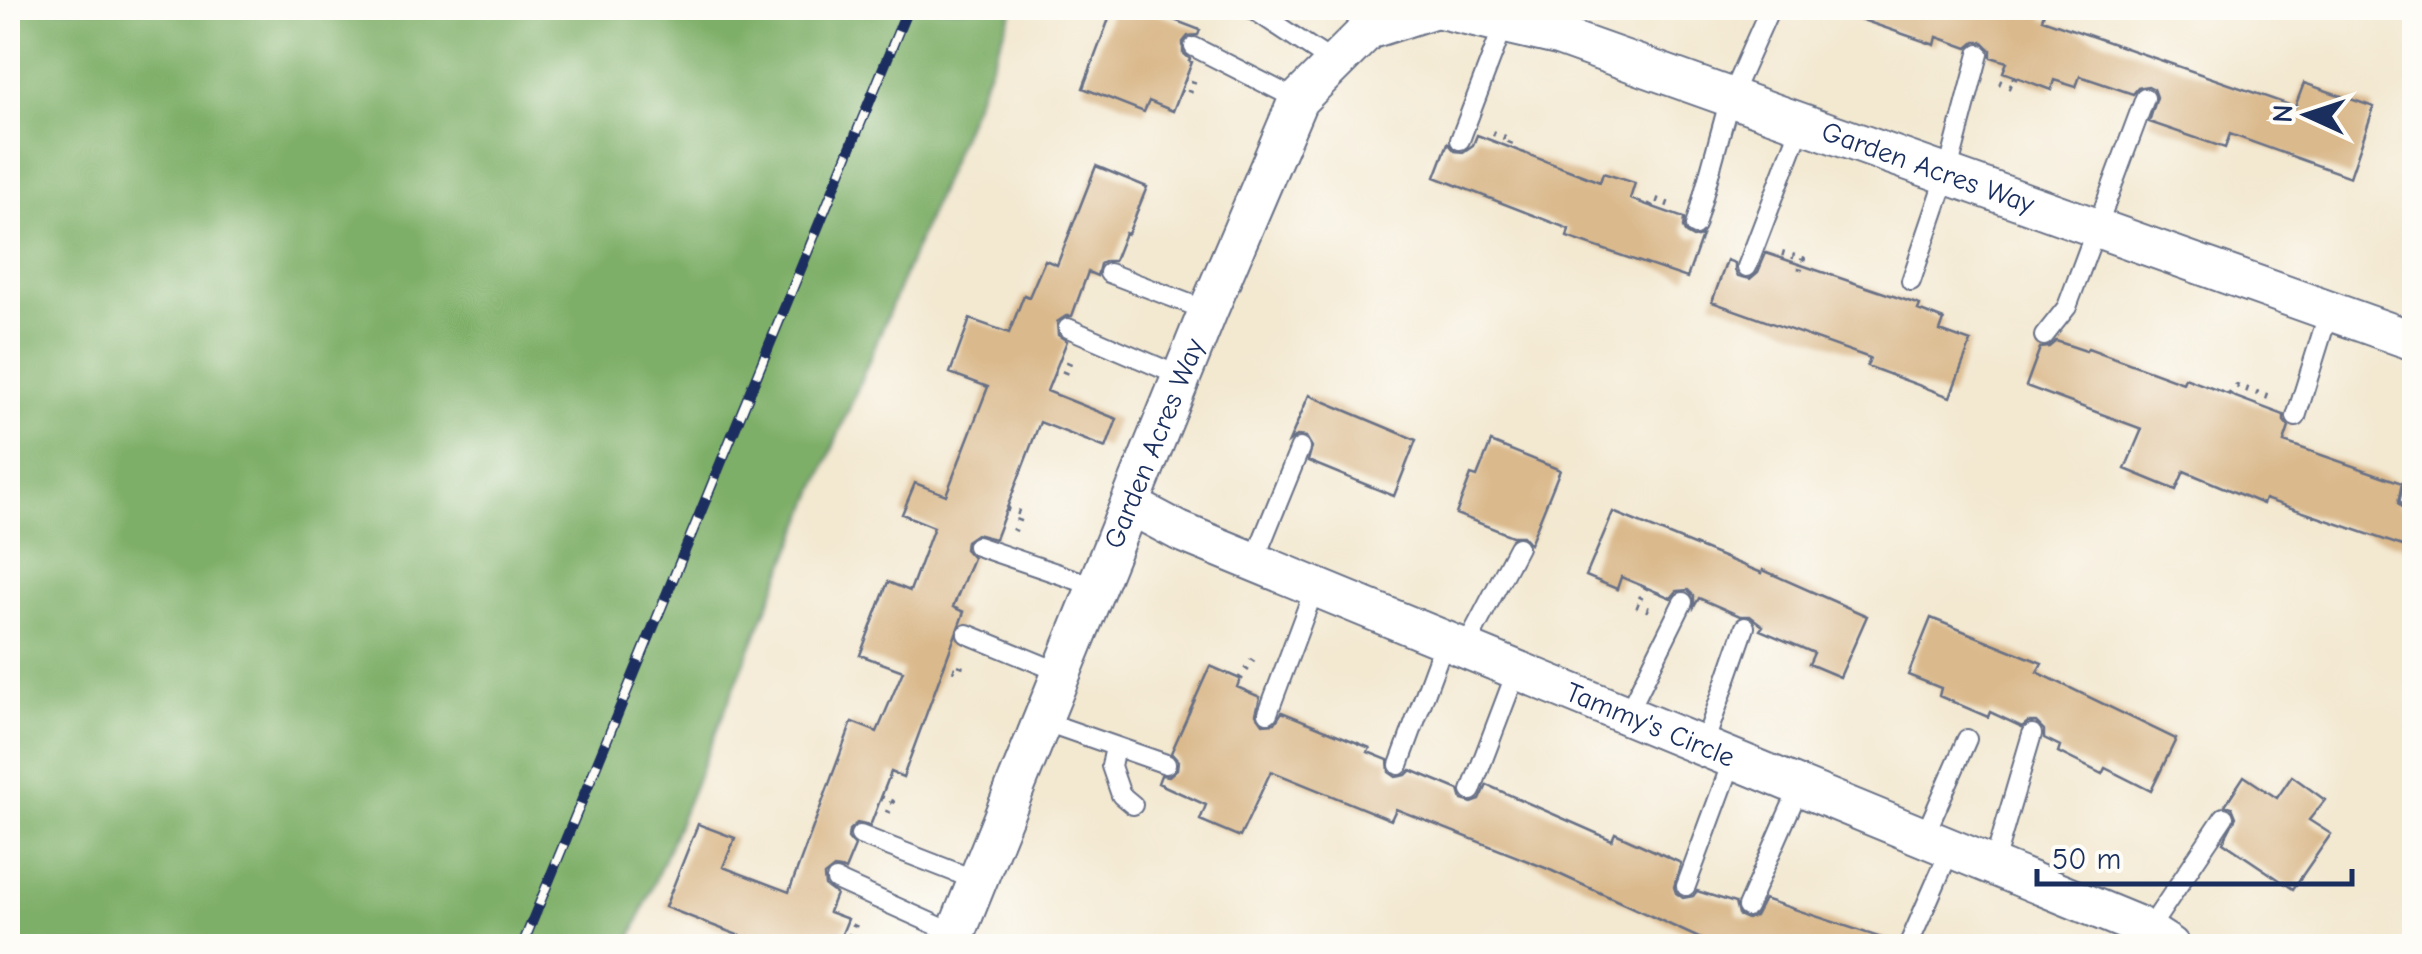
<svg xmlns="http://www.w3.org/2000/svg" width="2422" height="954" viewBox="0 0 2422 954" font-family="'Comic Neue',sans-serif">
	<style>
		.forest { fill: #7eaf68; stroke: #4c6f63; stroke-width: 2.5 }
		.building { fill: #dab98c }
		.lines { fill: none; stroke-linecap: round; stroke-linejoin: round }
		.lane-casing { stroke: #677086; stroke-width: 22 }
		.street-casing { stroke: #677086; stroke-width: 42 }
		.path { stroke: #677086; stroke-width: 6; stroke-dasharray: 2.5 8; stroke-linecap: butt }
		.lane { stroke: #fff; stroke-width: 18 }
		.street { stroke: #fff; stroke-width: 38 }
		.rail-casing { stroke: #1b2f5e; stroke-width: 11 }
		.rail { stroke: #fdfcf7; stroke-width: 8; stroke-dasharray: 22; stroke-linecap: butt }
		.labels { text-anchor: middle; dominant-baseline: central; stroke-width: 8; stroke-linejoin: round; paint-order: stroke }
		.street-label { font-size: 28px; fill: #1b2f5e; stroke: #fdfcf7 }
	</style>
	<rect width="100%" height="100%" fill="#fdfcf7"/>
	<filter id="ink" filterUnits="userSpaceOnUse"><feTurbulence type="fractalNoise" baseFrequency=".01" numOctaves="2"/><feDisplacementMap in="SourceGraphic" scale="20" xChannelSelector="R" yChannelSelector="G"/><feConvolveMatrix kernelMatrix="1 2 1 2 8 2 1 2 1" color-interpolation-filters="sRGB"/></filter>
	<filter id="wash" filterUnits="userSpaceOnUse"><feTurbulence type="fractalNoise" baseFrequency=".0048" numOctaves="4" result="noise"/><feDisplacementMap in="SourceGraphic" scale="40" xChannelSelector="R" yChannelSelector="G"/><feGaussianBlur stdDeviation="2.25" result="paint"/><feColorMatrix in="noise" values="0 0 0 0 0 0 0 0 0 0 0 0 0 0 0 0 0 1.4 0 .05"/><feComposite in="paint" operator="in"/></filter>
	<g filter="url(#wash)">
		<rect width="100%" height="100%" fill="#f3e8d0"/>
		<path class="forest" d="M 8,8 L 1014,8 L 628,946 L 8,946 Z"/>
		<g id="blocks">
			<path class="building" d="M 1113,8 L 1143,8 L 1200,30 L 1198,35 L 1188,36 L 1183,42 L 1183,53 L 1190,59 L 1189,61 L 1192,62 L 1173,111 L 1149,101 L 1144,112 L 1083,88 Z
				M 1843,8 L 2046,8 L 2042,19 L 2295,107 L 2304,83 L 2374,107 L 2350,177 L 2230,134 L 2225,148 L 2149,122 L 2157,97 L 2154,89 L 2148,86 L 2138,88 L 2133,94 L 2080,76 L 2076,87 L 2054,80 L 2051,90 L 2003,72 L 2007,62 L 1991,57 L 1991,50 L 1983,42 L 1975,42 L 1968,48 L 1937,37 L 1935,45 L 1842,13 Z
				M 1477,135 L 1600,182 L 1603,173 L 1635,183 L 1630,199 L 1684,218 L 1683,228 L 1686,234 L 1693,238 L 1702,236 L 1687,278 L 1567,237 L 1569,229 L 1435,177 L 1448,143 L 1455,151 L 1463,152 L 1473,145 Z
				M 1096,166 L 1147,187 L 1128,234 L 1125,233 L 1114,261 L 1106,261 L 1100,264 L 1097,276 L 1088,272 L 1072,316 L 1066,316 L 1057,322 L 1058,335 L 1067,341 L 1047,391 L 1117,419 L 1106,448 L 1040,422 L 995,539 L 976,534 L 966,541 L 965,549 L 973,558 L 953,607 L 964,612 L 903,777 L 891,772 L 870,826 L 857,823 L 849,830 L 848,838 L 855,846 L 845,870 L 834,868 L 824,876 L 825,886 L 836,894 L 829,912 L 848,919 L 837,946 L 766,946 L 665,907 L 698,824 L 735,838 L 723,867 L 789,892 L 852,722 L 877,732 L 903,671 L 860,655 L 888,582 L 910,591 L 934,527 L 902,514 L 915,483 L 946,495 L 988,387 L 950,373 L 970,319 L 1009,333 L 1024,295 L 1029,297 L 1045,260 L 1057,265 Z
				M 1766,253 L 1920,305 L 1918,310 L 1944,320 L 1940,331 L 1971,342 L 1950,397 L 1867,366 L 1870,358 L 1712,302 L 1727,260 L 1735,263 L 1735,270 L 1738,276 L 1750,279 L 1758,272 Z
				M 2056,341 L 2086,351 L 2088,348 L 2183,383 L 2185,378 L 2284,415 L 2284,421 L 2289,427 L 2284,442 L 2402,483 L 2398,503 L 2406,513 L 2414,513 L 2414,550 L 2265,499 L 2263,504 L 2184,471 L 2176,490 L 2125,469 L 2142,429 L 2026,386 L 2040,348 L 2049,347 Z
				M 1309,395 L 1416,440 L 1394,496 L 1308,461 L 1312,447 L 1306,437 L 1297,436 L 1289,442 Z
				M 1491,442 L 1560,470 L 1530,544 L 1523,536 L 1512,536 L 1456,514 L 1471,475 L 1477,477 Z
				M 1613,512 L 1762,573 L 1763,570 L 1867,616 L 1840,677 L 1809,664 L 1814,653 L 1760,630 L 1763,626 L 1750,616 L 1740,616 L 1699,598 L 1694,607 L 1694,596 L 1688,590 L 1677,591 L 1671,598 L 1621,577 L 1617,589 L 1586,576 Z
				M 1931,618 L 2042,663 L 2037,672 L 2176,739 L 2151,791 L 2105,768 L 2102,774 L 2058,752 L 2060,746 L 2044,738 L 2044,730 L 2036,722 L 2028,722 L 2022,727 L 1990,712 L 1988,717 L 1939,696 L 1941,688 L 1908,675 Z
				M 1210,666 L 1240,679 L 1237,687 L 1260,697 L 1256,714 L 1263,724 L 1275,723 L 1282,712 L 1370,748 L 1368,752 L 1388,760 L 1389,772 L 1396,777 L 1406,775 L 1411,770 L 1459,790 L 1462,800 L 1472,803 L 1480,800 L 1487,785 L 1612,840 L 1615,833 L 1681,863 L 1674,887 L 1676,893 L 1683,898 L 1693,896 L 1697,891 L 1735,903 L 1738,915 L 1747,919 L 1755,916 L 1764,899 L 1888,940 L 1887,946 L 1725,946 L 1699,938 L 1548,869 L 1396,809 L 1391,820 L 1271,771 L 1240,837 L 1200,820 L 1206,805 L 1158,783 L 1161,775 L 1169,776 L 1177,769 L 1178,761 L 1171,753 Z
				M 2244,776 L 2277,798 L 2292,776 L 2325,800 L 2309,820 L 2331,834 L 2293,889 L 2223,842 L 2236,817 L 2232,807 L 2225,805 Z"/>
		</g>
	</g>
	<g filter="url(#ink)">
		<use href="#blocks" fill-opacity="0" stroke="#677086" stroke-width="2.5"/>
		<g class="lines">
			<g class="lane-casing">
				<path id="lane" d="M 1251,8 L 1334,63
					M 1194,47 L 1298,100
					M 1460,140 L 1506,19
					M 1695,226 L 1730,98 L 1770,8
					M 1747,267 L 1802,123
					M 1109,273 L 1208,311
					M 1911,281 L 1947,175 L 1979,54
					M 1068,328 L 1182,377
					M 2044,336 L 2067,307 L 2145,98
					M 2296,417 L 2329,311
					M 2410,501 L 2414,485
					M 977,546 L 1097,587
					M 1254,561 L 1300,448
					M 967,634 L 1062,673
					M 1465,648 L 1518,547
					M 1268,713 L 1315,587
					M 1627,715 L 1683,602
					M 1043,721 L 1166,764
					M 1115,747 L 1111,766 L 1121,795 L 1133,805
					M 1703,747 L 1745,627
					M 1399,765 L 1445,640
					M 1471,791 L 1517,670
					M 860,835 L 978,881
					M 1924,837 L 1967,739
					M 1993,866 L 2032,734
					M 836,880 L 956,934
					M 1686,886 L 1733,759
					M 1747,907 L 1800,786
					M 2147,932 L 2224,817
					M 1908,946 L 1951,848"/>
			</g>
			<g class="street-casing">
				<g id="street">
					<path id="s1" d="M 1436,8 L 1558,36 L 2414,341"/>
					<path id="s2" d="M 1130,505 L 1179,531 L 2137,925 L 2170,946"/>
					<path id="s3" d="M 951,946 L 1208,311 L 1298,100 L 1368,30 L 1436,8"/>
				</g>
			</g>
			<path class="path" d="M 1999,82 L 2011,87 L 2015,77
				M 1180,92 L 1189,94 L 1195,76
				M 1493,133 L 1511,140 L 1508,148
				M 1650,206 L 1654,199 L 1673,206
				M 1782,253 L 1803,259 L 1800,270
				M 1054,373 L 1064,374 L 1071,358
				M 2230,395 L 2237,386 L 2274,399
				M 1007,509 L 1021,513 L 1014,531
				M 1646,587 L 1636,605 L 1649,610
				M 943,665 L 959,671 L 963,660
				M 1240,679 L 1256,655
				M 881,798 L 892,802 L 886,817
				M 846,946 L 857,920"/>
			<use href="#lane" class="lane"/>
			<use href="#street" class="street"/>
			<g class="rail-casing">
				<path id="rail" d="M 522,946 L 908,8"/>
			</g>
			<use href="#rail" class="rail"/>
		</g>
	</g>
	<g class="labels">
		<g class="street-label">
			<text stroke="none"><textPath href="#s1" startOffset="518">Garden Acres Way</textPath></text>
			<text stroke="none"><textPath href="#s3" startOffset="542">Garden Acres Way</textPath></text>
			<text stroke="none"><textPath href="#s2" startOffset="565">Tammy's Circle</textPath></text>
		</g>
	</g>
	<rect width="2422" height="954" fill="none" stroke="#fdfcf7" stroke-width="40"/>
	<g transform="translate(2307 115) rotate(273)" stroke="#fdfcf7" stroke-width="8" paint-order="stroke">
	<path d="M0-8L18 38L0 25L-18 38Z" fill="#1b2f5e"/>
	<text y="-15" font-size="28" font-weight="bold" text-anchor="middle" fill="#1b2f5e">N</text>
	</g>
	<path d="M2037 869v15h315v-15" fill="none" stroke="#1b2f5e" stroke-width="5"/>
	<text x="2052" y="869" font-size="30" fill="#1b2f5e" stroke="#fdfcf7" stroke-width="8" paint-order="stroke">50 m</text>
</svg>
